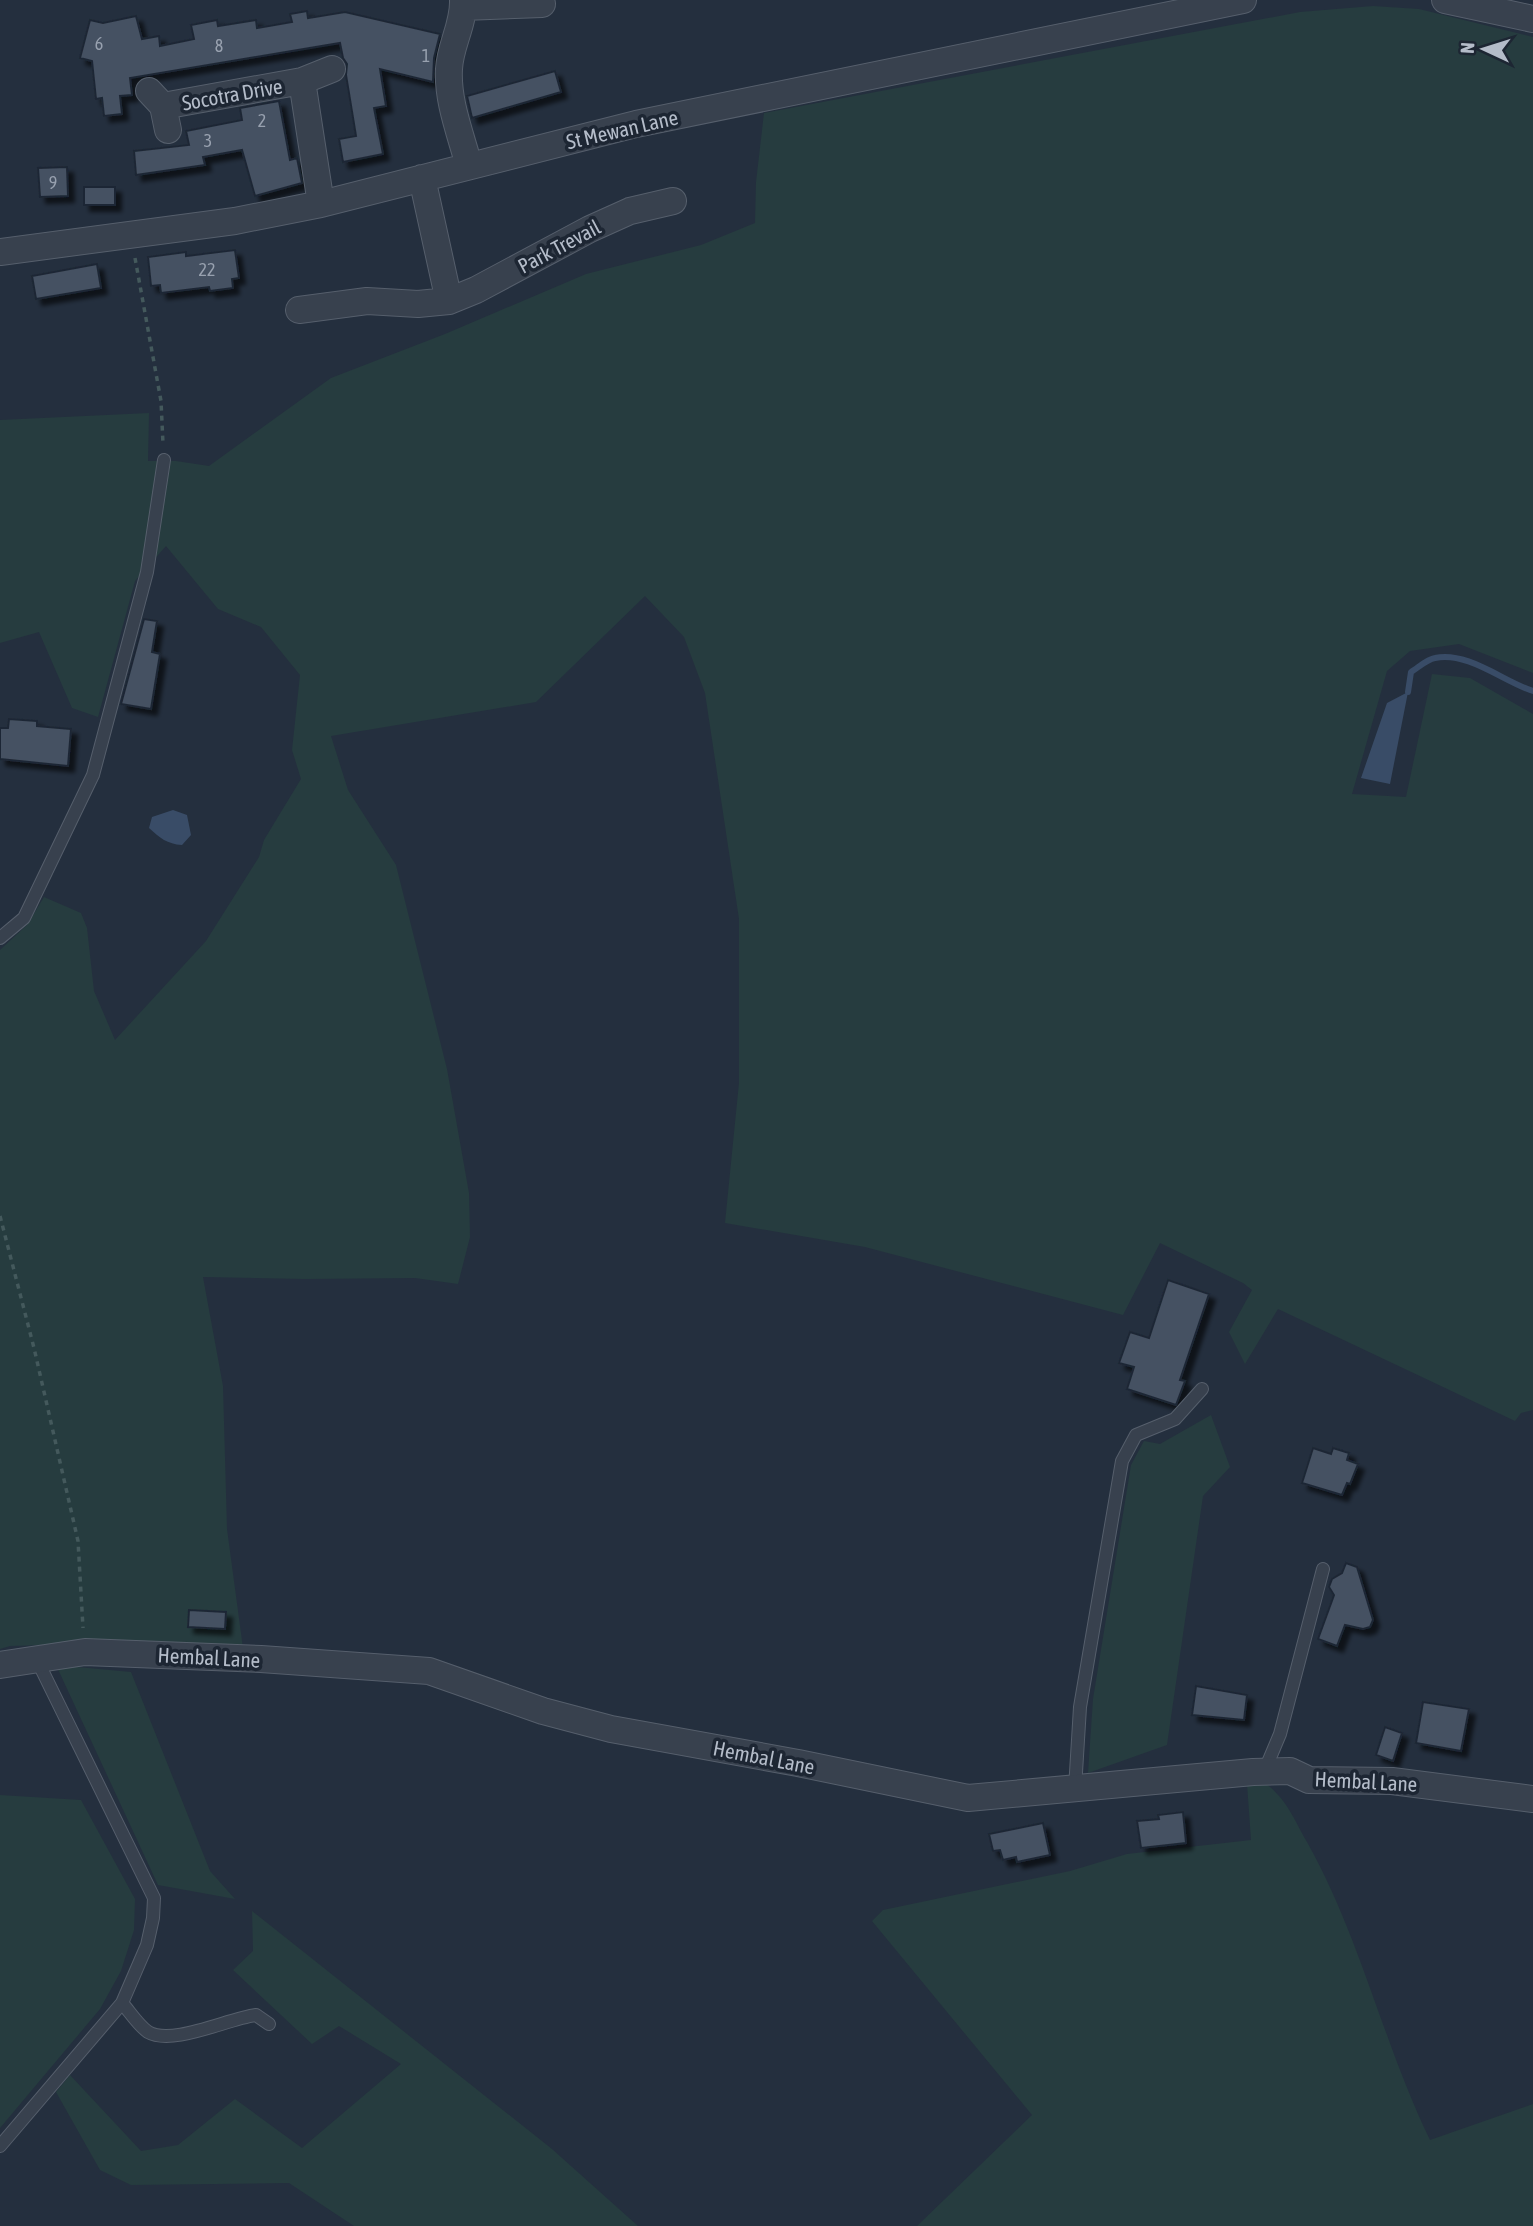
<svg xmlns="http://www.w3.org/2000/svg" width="1533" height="2226" viewBox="0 0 1533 2226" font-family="'Asap Condensed',sans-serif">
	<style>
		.green { fill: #263c3f }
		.water { fill: #394c67 }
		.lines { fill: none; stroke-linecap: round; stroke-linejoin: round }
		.stream { stroke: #394c67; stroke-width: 6 }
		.building { fill: #455162; stroke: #1f2835; stroke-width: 2; filter: url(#shadow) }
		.service-casing { stroke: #565f6c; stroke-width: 14 }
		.minor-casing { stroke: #565f6c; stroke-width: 28 }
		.path { stroke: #44595c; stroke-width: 3.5; stroke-dasharray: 5 5; stroke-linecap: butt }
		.service { stroke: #38414e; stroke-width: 12 }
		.minor { stroke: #38414e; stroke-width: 26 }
		.labels { text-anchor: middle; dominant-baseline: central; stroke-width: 7; stroke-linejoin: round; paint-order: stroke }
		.number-label { font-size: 18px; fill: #98a1af }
		.street-label { font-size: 21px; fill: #b4bcc9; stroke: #1d2633 }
	</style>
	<defs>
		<filter id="shadow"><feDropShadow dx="6" dy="6" stdDeviation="2" flood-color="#0009"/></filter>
	</defs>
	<rect width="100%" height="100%" fill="#242f3e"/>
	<path class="green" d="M 1373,6 L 1419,9 L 1533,37 L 1533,673 L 1459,644 L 1410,651 L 1387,671 L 1352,794 L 1406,797 L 1432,674 L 1470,678 L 1533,714 L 1533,1410 L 1521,1413 L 1515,1421 L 1278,1309 L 1245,1364 L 1229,1332 L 1252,1290 L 1243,1283 L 1160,1243 L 1123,1315 L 865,1247 L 725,1223 L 739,1083 L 739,919 L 705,693 L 684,637 L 645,596 L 536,702 L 331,736 L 348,790 L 396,865 L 447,1069 L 469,1193 L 470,1237 L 458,1284 L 415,1278 L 305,1279 L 203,1277 L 223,1386 L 227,1529 L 243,1648 L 90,1644 L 10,1646 L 0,1649 L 0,950 L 27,925 L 44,897 L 81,913 L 87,928 L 94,991 L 115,1040 L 206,941 L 259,857 L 264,840 L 301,779 L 292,750 L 300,675 L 261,627 L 218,609 L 166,546 L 135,581 L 98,717 L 72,708 L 39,632 L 0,643 L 0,420 L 149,413 L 148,461 L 176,461 L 209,466 L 331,378 L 445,334 L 586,274 L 701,245 L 755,223 L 756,182 L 764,113 L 1300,12 Z
		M 1211,1415 L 1230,1467 L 1203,1496 L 1167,1745 L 1088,1773 L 1093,1699 L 1131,1465 L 1144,1441 L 1160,1444 Z
		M 56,1665 L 131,1672 L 210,1871 L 235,1899 L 158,1885 Z
		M 1264,1782 C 1288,1801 1292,1816 1307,1842 C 1360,1936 1383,2043 1430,2140 L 1533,2104 L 1533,2226 L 917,2226 L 1032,2115 L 872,1921 L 883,1910 L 1070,1871 L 1127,1854 L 1251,1840 L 1247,1784 Z
		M 0,1795 L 81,1800 L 135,1899 L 134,1930 L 121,1971 L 100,2009 L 0,2128 Z
		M 252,1911 L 552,2149 L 638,2226 L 354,2226 L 289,2183 L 131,2185 L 100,2170 L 56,2092 L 70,2075 L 141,2151 L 178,2145 L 235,2099 L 302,2148 L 401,2064 L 339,2026 L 312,2044 L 233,1970 L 253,1951 Z"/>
	<path class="water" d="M 1408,692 L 1390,784 L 1361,778 L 1387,703 Z
		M 173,810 L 187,815 L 191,835 L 182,845 C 167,844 160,838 149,828 L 152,817 Z"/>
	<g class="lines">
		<path class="stream" d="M 1408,692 L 1411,672 C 1418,668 1427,659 1435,658 C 1468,651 1504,682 1533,691"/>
	</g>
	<path class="building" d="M 307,11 L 308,18 L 345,12 L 440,34 L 434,58 L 433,82 L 380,69 L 386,106 L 374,108 L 383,154 L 343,162 L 339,139 L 356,136 L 346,75 L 347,64 L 343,58 L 340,43 L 130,78 L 132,95 L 120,96 L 122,114 L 104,116 L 102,98 L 96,99 L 92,61 L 80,58 L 90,20 L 103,23 L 136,16 L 142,39 L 159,36 L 160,46 L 194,39 L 191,25 L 217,20 L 218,26 L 256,20 L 257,28 L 292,22 L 290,14 Z
		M 555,71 L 561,92 L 472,118 L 467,96 Z
		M 279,101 L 290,160 L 297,158 L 302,183 L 255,196 L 242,150 L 203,157 L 205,165 L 136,175 L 134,151 L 189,145 L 186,131 L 242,120 L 240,108 Z
		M 67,167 L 68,196 L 40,197 L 38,168 Z
		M 84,187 L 115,187 L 115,205 L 84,205 Z
		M 235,250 L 239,278 L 232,279 L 233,288 L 210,291 L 209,287 L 161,293 L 160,285 L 151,286 L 148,257 L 186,252 L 186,256 Z
		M 97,264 L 101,288 L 36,299 L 32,276 Z
		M 144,619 L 157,621 L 152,652 L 160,654 L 151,709 L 121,704 Z
		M 9,719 L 37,721 L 37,726 L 71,729 L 68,766 L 0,759 L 0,728 L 8,728 Z
		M 1168,1280 L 1209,1294 L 1180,1380 L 1185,1381 L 1176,1405 L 1127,1389 L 1134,1367 L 1119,1363 L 1130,1332 L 1149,1338 Z
		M 1313,1448 L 1331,1454 L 1333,1448 L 1349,1453 L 1347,1460 L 1358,1464 L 1350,1484 L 1347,1483 L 1342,1495 L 1302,1483 Z
		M 1346,1563 L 1357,1567 L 1373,1620 L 1370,1627 L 1363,1629 L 1345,1625 L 1337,1646 L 1318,1639 L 1334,1595 L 1329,1587 L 1332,1579 L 1342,1573 Z
		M 189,1610 L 226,1612 L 225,1629 L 188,1627 Z
		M 1196,1686 L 1247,1695 L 1244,1720 L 1192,1715 Z
		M 1423,1702 L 1469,1709 L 1461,1751 L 1416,1743 Z
		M 1385,1727 L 1402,1733 L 1393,1761 L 1376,1755 Z
		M 1183,1812 L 1186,1843 L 1141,1848 L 1137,1821 L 1159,1819 L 1158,1815 Z
		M 1043,1823 L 1050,1855 L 1017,1862 L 1016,1857 L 1003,1860 L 1000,1850 L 993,1851 L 989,1834 Z"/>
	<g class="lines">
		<g class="service-casing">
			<path id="service" d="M 0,938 L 24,918 L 93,775 L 147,572 L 164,460
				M 1264,1772 L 1280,1734 L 1323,1569
				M 1075,1789 L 1080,1707 L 1122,1461 L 1136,1435 L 1175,1419 L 1202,1389
				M 122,2003 C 130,2012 138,2025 148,2032 C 172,2046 227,2019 256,2015 L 269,2024
				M 0,2146 L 122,2003 L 147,1945 L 153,1918 L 154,1898 L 36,1658"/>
		</g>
		<g class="minor-casing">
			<path id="minor" d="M 463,0 C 464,25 450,45 449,69 C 447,101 461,135 469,166
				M 1445,0 L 1533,19
				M 463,7 L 542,4
				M 302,81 L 332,69
				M 149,91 L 163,106 L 168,130
				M 163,106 L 302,81 L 321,204
				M 422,178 L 449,301
				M 0,252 L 235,221 L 321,204 L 636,124 L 1243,0
				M 299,310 L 367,301 L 418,304 L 449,301 L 476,290 L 590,229 L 630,211 L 673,201
				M 0,1665 L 85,1652 L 261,1659 L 429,1671 L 543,1711 L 611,1729 L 798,1763 L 968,1798 L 1253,1772 L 1290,1771 L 1309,1780 L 1392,1781 L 1533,1799"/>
		</g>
		<path class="path" d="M 135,258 L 161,401 L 163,444
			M 0,1216 L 34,1348 L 78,1541 L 83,1628"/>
		<use href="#service" class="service"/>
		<use href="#minor" class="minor"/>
	</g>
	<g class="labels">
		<g class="number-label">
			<text x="99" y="43">6</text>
			<text x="219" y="45">8</text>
			<text x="426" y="55">1</text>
			<text x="262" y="120">2</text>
			<text x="208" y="140">3</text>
			<text x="53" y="182">9</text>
			<text x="207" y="269">22</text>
		</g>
		<g class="street-label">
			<text transform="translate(232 94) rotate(-10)">Socotra Drive</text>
			<text transform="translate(622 129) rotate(-13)">St Mewan Lane</text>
			<text transform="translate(559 246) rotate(-28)">Park Trevail</text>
			<text transform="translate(209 1657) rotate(3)">Hembal Lane</text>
			<text transform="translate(764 1757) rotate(11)">Hembal Lane</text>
			<text transform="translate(1366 1781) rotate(3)">Hembal Lane</text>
		</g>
	</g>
	<g transform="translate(1484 49) rotate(274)" stroke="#1d2633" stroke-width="5" paint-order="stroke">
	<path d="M0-5L12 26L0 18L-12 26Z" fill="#b4bcc9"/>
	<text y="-10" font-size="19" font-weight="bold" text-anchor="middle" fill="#b4bcc9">N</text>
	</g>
</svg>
